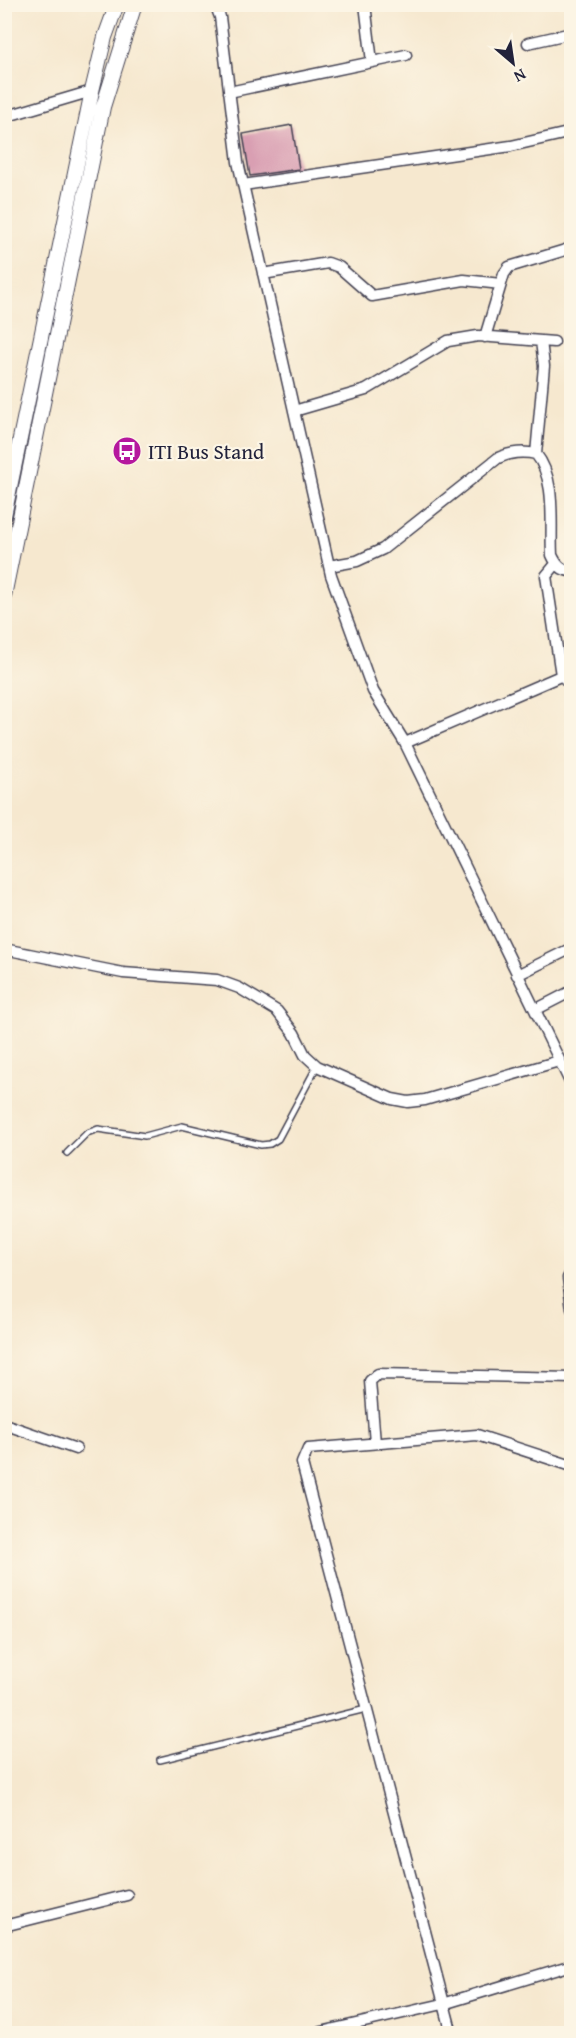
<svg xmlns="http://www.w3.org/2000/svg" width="576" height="2038" viewBox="0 0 576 2038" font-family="'Gentium Book Plus',serif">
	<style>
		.building { fill: #d99fb2 }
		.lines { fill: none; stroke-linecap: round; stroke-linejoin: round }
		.service-casing { stroke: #424051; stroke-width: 8 }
		.minor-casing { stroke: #424051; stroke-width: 13 }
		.tertiary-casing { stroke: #424051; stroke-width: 16 }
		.service { stroke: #fff; stroke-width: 5 }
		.minor { stroke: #fff; stroke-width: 10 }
		.tertiary { stroke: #fff; stroke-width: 14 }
		.labels { text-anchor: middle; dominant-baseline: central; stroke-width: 4.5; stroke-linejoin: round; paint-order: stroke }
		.poi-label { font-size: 21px; fill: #22223b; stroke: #fcf5e5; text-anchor: start }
	</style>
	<rect width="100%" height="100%" fill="#fcf5e5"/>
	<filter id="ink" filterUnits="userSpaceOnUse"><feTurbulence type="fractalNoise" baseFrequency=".0167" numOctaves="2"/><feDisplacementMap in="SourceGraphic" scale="12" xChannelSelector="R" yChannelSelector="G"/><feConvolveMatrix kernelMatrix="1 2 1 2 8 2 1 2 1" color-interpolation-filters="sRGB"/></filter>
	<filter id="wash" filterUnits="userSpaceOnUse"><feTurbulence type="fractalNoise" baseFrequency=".008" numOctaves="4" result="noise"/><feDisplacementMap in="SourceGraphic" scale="24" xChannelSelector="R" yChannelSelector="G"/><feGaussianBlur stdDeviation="1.35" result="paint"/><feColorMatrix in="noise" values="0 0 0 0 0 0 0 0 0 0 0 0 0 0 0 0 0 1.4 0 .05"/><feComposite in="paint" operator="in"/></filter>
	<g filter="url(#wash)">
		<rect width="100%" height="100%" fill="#f6e8cf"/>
		<g id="blocks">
			<path class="building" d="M 292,125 L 299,169 L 250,176 L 243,134 Z"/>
		</g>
	</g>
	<g filter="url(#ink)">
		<use href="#blocks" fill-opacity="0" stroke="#424051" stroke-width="1.5"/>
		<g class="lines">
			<g class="service-casing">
				<path id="service" d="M 67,1153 L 87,1133 L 98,1129 L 145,1136 L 182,1126 L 261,1145 L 270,1144 L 278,1139 L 317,1066
					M 160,1760 L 366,1709"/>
			</g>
			<g class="minor-casing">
				<path id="minor" d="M 215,4 L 220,17 L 238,162 L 331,575 L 373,691 L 405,743 L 572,1086
					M 365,4 L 372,62
					M 528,43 L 572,33
					M 229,92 L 406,55
					M 4,117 L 92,91
					M 243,185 L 511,146 L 572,132
					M 263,274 L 328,263 L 339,267 L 372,296 L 464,280 L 501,284
					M 485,337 L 504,274 L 509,267 L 572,248
					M 294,411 L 366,390 L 448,341 L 478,336 L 554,342
					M 536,454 L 544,366 L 541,341
					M 556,564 L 546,576 L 561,675 L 572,686
					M 329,566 L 357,561 L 383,549 L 498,458 C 511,452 522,451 536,454 C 557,480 550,523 552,555 C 556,564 561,571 572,571
					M 405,743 L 572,671
					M 4,949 L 123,973 L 217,980 L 239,988 L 277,1011 L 294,1033 L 305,1055 L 317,1066 L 392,1099 L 408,1102 L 425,1100 L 559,1061
					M 517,975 L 572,948
					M 535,1010 L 572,991
					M 572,1271 L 568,1278 L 572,1309
					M 4,1424 L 76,1449
					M 375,1443 L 370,1381 L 378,1374 L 572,1378
					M 4,1926 L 127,1895
					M 312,2034 L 443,2004 L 572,1965
					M 452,2034 L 302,1463 L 308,1449 L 477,1435 L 572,1466"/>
			</g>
			<g class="tertiary-casing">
				<path id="tertiary" d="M 4,516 L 92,91 L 105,37 L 117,4
					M 4,596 L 103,107 L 135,4"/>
			</g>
			<use href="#service" class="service"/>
			<use href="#minor" class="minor"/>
			<use href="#tertiary" class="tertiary"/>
		</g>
	</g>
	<defs>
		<g id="bus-disc" transform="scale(1.5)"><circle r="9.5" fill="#b5179e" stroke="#fcf5e5"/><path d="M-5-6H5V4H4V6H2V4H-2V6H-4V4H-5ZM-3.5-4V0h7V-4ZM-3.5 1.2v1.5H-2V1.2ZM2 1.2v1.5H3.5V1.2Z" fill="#fff"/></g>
	</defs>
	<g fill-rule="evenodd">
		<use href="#bus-disc" x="127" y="451"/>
	</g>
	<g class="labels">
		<g class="poi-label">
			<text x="148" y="451">ITI Bus Stand</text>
		</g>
	</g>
	<rect width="576" height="2038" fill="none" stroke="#fcf5e5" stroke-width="24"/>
	<g transform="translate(513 63) rotate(151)" stroke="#fcf5e5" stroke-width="4.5" paint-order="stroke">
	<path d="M0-4.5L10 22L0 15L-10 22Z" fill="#22223b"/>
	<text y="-9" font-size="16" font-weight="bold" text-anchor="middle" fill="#22223b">N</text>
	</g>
</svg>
